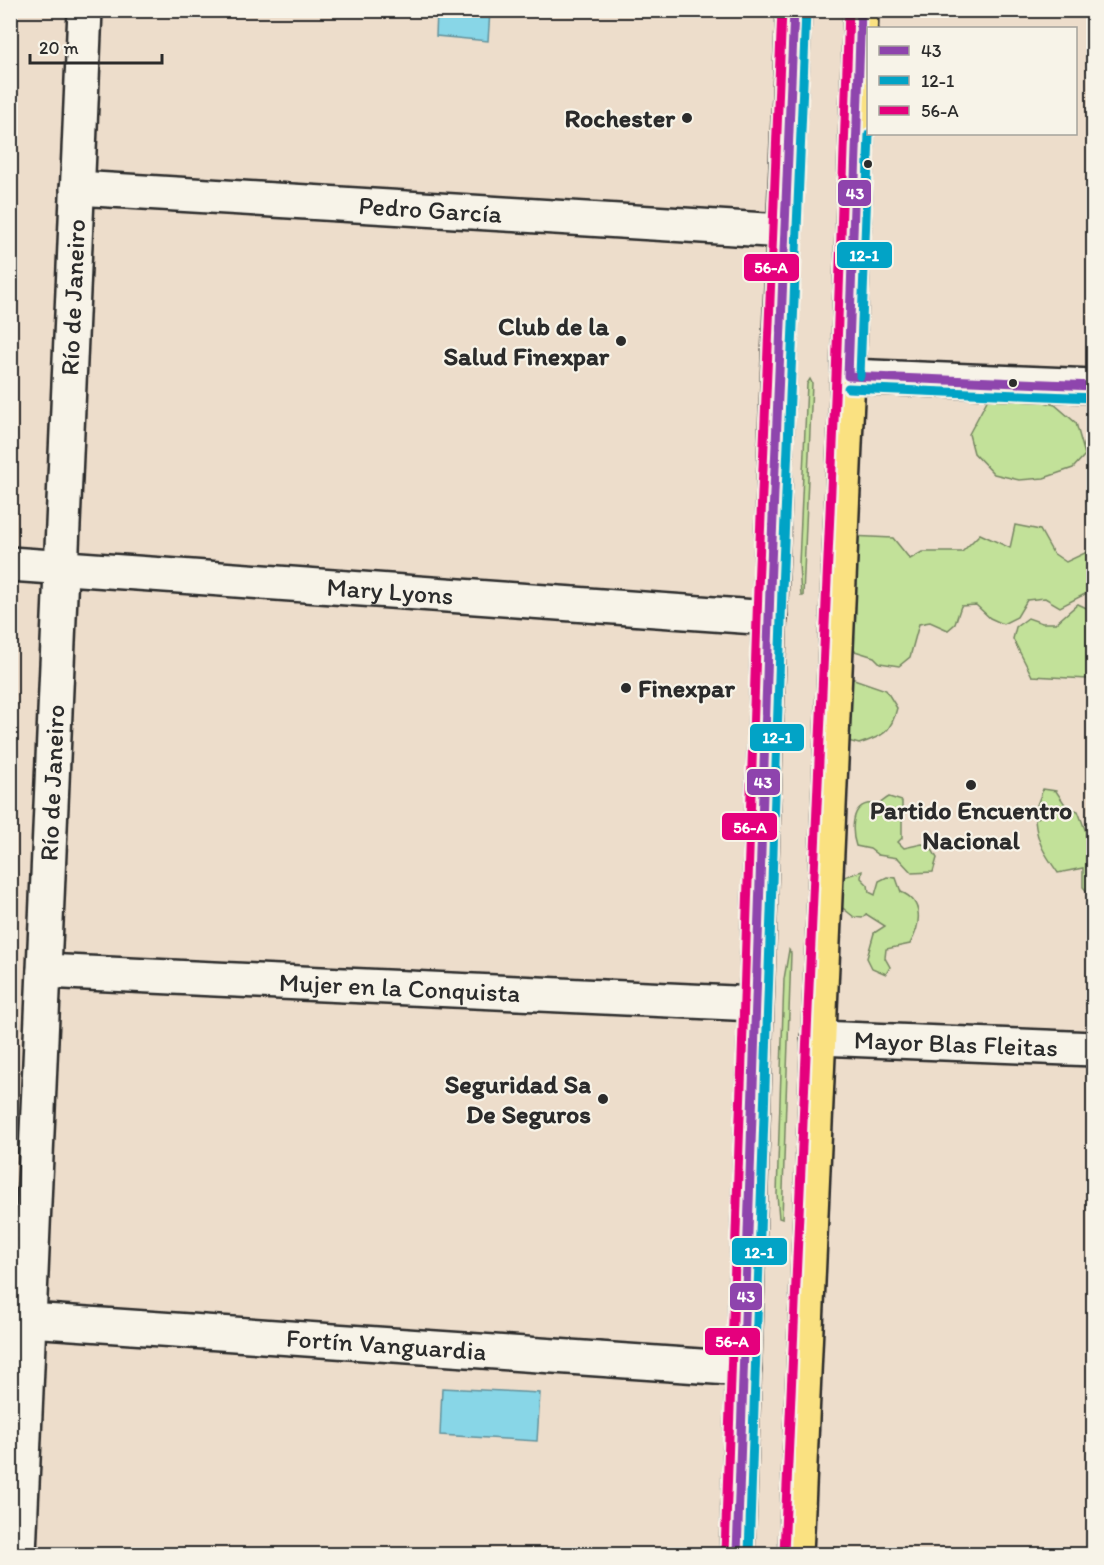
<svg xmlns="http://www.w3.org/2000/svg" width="1104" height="1565" viewBox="0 0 1104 1565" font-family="Itim,sans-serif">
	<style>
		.green { fill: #c2e199; stroke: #768662; stroke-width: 1.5 }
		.water { fill: #88d6e7; stroke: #63929c; stroke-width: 1.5 }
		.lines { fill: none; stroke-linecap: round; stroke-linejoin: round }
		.street-casing { stroke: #2b2b2b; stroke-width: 38 }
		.secondary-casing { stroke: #2b2b2b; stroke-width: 38 }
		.highway-casing { stroke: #2b2b2b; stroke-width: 38 }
		.street { stroke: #f7f3e8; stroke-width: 33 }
		.secondary { stroke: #f7f3e8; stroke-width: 33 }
		.highway { stroke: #fae181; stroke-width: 33 }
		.bus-1-casing { stroke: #f7f3e8; stroke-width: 14 }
		.bus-2-casing { stroke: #f7f3e8; stroke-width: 14 }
		.bus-3-casing { stroke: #f7f3e8; stroke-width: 14 }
		.bus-1 { stroke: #8e44ad; stroke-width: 9 }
		.bus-2 { stroke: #02a3c6; stroke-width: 9 }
		.bus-3 { stroke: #e5007d; stroke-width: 9 }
		.poi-dot { fill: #2b2b2b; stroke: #f7f3e8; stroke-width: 2 }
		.labels { text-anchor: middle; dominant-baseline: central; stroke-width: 4.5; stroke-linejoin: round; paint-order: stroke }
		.poi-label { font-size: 26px; font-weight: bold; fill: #2b2b2b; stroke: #f7f3e8; text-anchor: end }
		.street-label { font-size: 26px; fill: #2b2b2b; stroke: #f7f3e8 }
		.line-badge { stroke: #f7f3e8; stroke-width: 2 }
		.badge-label { font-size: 16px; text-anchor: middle; font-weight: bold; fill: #fff }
	</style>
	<rect width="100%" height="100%" fill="#edddcb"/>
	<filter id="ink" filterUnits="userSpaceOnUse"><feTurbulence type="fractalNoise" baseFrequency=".0167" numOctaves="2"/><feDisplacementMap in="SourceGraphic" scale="12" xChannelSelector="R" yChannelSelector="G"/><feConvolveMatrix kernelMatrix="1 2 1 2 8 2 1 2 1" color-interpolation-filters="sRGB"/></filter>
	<g filter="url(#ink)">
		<path class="green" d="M 810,379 L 812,383 L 803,596 L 801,596 L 799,564 L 807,384 Z
			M 1014,394 L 1055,405 L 1076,423 L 1085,455 L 1073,468 L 1044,478 L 1019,480 L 994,474 L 974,453 L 969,434 L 989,397 Z
			M 1015,525 L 1040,530 L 1053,553 L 1066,562 L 1087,552 L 1092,563 L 1093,563 L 1093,590 L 1060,607 L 1045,598 L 1027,600 L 1017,617 L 1003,624 L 990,618 L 976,605 L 961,606 L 955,624 L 948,630 L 930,622 L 919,624 L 910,657 L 899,666 L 880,663 L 874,657 L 845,648 L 850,536 L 893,538 L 910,559 L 922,552 L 962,552 L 980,534 L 1010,548 Z
			M 1078,604 L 1093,611 L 1093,677 L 1088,679 L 1032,676 L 1013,639 L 1016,627 L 1028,618 L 1042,623 L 1056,623 Z
			M 851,678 L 886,690 L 897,708 C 891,733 883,736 859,744 L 841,739 Z
			M 1043,789 L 1056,791 L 1066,806 L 1078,811 L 1086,832 L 1086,842 L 1093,839 L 1093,898 L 1083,887 L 1083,868 L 1058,873 C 1045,854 1037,843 1035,820 L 1045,813 L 1037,805 Z
			M 889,797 L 902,801 L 902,838 L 898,842 L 904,848 L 922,844 L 930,846 L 937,858 L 933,872 L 912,873 L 898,858 L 878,855 L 870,849 L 856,846 C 852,834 850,808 867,804 C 870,803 873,805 877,805 C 880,804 885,799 889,797 Z
			M 862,871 L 861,878 L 868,885 L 869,892 L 875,895 L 879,881 L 887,877 L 896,878 L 901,892 C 924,901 921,925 910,944 L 886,949 L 885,958 L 890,967 L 886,974 L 872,968 L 867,958 L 874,933 L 885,926 L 866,914 L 862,918 L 854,917 L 839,905 L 841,878 Z
			M 789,950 L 791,953 L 782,1219 L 779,1218 L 777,1194 L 784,979 Z"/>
		<path class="water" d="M 437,11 L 490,11 L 488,41 L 436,36 Z
			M 442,1388 L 540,1393 L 537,1441 L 440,1435 Z"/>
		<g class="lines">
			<g class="street-casing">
				<g id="street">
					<path id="s1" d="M 77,188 L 783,231"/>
					<path id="s2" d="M 10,564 L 770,618"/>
					<path id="s3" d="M 44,971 L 755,1004"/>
					<path id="s4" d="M 818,1038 L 1094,1049"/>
					<path id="s5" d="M 29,1320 L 744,1369"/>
					<path id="s6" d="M 19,1554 L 85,10"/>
				</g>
			</g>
			<g class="secondary-casing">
				<path id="secondary" d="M 848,376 L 1094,386"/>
			</g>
			<g class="highway-casing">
				<path id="highway" d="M 737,1554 C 756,1040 770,525 794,10
					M 796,1554 L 848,376 L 861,10"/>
			</g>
			<use href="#street" class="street"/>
			<use href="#secondary" class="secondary"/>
			<use href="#highway" class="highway"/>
			<g class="bus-1-casing">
				<path id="bus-1" d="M 848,376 L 861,10
					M 848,376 L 1094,386
					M 737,1554 L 770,589 L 794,10"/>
			</g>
			<g class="bus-2-casing">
				<path id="bus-2" d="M 860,376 L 869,134
					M 848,388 L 1094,398
					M 749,1554 L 782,590 L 806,11"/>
			</g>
			<g class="bus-3-casing">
				<path id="bus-3" d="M 784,1553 L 836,376 L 849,10
					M 725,1554 L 758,589 L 782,10"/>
			</g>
			<use href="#bus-1" class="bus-1"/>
			<use href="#bus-2" class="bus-2"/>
			<use href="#bus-3" class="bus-3"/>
		</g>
	</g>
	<g class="poi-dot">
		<circle cx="687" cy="118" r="6"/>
		<circle cx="868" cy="164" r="5"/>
		<circle cx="621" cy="341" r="6"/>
		<circle cx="1013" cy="383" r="5"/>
		<circle cx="626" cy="688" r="6"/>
		<circle cx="971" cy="785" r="6"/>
		<circle cx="603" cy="1099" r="6"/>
	</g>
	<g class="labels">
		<g class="poi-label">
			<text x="675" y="118">Rochester</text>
			<text x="609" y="326">Club de la<tspan x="609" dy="30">Salud Finexpar</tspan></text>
			<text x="638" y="688" text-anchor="start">Finexpar</text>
			<text x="971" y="810" text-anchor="middle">Partido Encuentro<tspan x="971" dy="30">Nacional</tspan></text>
			<text x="591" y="1084">Seguridad Sa<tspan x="591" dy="30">De Seguros</tspan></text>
		</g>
		<g class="street-label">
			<text stroke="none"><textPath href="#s1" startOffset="354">Pedro García</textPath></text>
			<text stroke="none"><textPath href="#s6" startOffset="1258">Río de Janeiro</textPath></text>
			<text stroke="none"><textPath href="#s2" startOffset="381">Mary Lyons</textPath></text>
			<text stroke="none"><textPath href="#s6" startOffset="772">Río de Janeiro</textPath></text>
			<text stroke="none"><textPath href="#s3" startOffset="356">Mujer en la Conquista</textPath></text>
			<text stroke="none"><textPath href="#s4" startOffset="138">Mayor Blas Fleitas</textPath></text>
			<text stroke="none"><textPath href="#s5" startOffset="358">Fortín Vanguardia</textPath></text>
		</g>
	</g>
	<g class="line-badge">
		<rect x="837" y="179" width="35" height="28" rx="6" fill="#8e44ad"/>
		<rect x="836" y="241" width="57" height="28" rx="6" fill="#02a3c6"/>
		<rect x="743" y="253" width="57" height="29" rx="6" fill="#e5007d"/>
		<rect x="749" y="723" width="56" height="29" rx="6" fill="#02a3c6"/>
		<rect x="746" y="768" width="35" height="28" rx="6" fill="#8e44ad"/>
		<rect x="721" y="812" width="57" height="29" rx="6" fill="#e5007d"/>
		<rect x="731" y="1237" width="57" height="29" rx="6" fill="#02a3c6"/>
		<rect x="729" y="1282" width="34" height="29" rx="6" fill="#8e44ad"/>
		<rect x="704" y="1327" width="57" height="29" rx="6" fill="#e5007d"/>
	</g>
	<g class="badge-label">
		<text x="855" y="199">43</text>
		<text x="864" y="261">12-1</text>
		<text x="771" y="273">56-A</text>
		<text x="777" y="743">12-1</text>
		<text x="763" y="788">43</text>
		<text x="750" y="833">56-A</text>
		<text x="759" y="1258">12-1</text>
		<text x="746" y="1302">43</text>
		<text x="732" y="1347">56-A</text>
	</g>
	<rect width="1104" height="1565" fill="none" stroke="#f7f3e8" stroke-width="36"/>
	<rect x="18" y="18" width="1068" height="1529" fill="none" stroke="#2b2b2b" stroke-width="2" filter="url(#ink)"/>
	<rect x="867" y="27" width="210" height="108" fill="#f7f3e8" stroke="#a5a39c" stroke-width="1.5"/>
	<rect x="879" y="46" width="30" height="9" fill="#8e44ad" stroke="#a5a39c" stroke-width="1.5"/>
	<text x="921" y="57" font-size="18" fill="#2b2b2b">43</text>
	<rect x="879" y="76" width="30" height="9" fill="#02a3c6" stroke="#a5a39c" stroke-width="1.5"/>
	<text x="921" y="87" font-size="18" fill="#2b2b2b">12-1</text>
	<rect x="879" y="106" width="30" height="9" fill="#e5007d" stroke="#a5a39c" stroke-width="1.5"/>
	<text x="921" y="117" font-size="18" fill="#2b2b2b">56-A</text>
	<path d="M30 54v9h132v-9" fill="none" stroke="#2b2b2b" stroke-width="3"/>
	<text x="39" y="54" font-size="18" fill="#2b2b2b" stroke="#f7f3e8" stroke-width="4.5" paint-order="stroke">20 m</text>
</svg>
